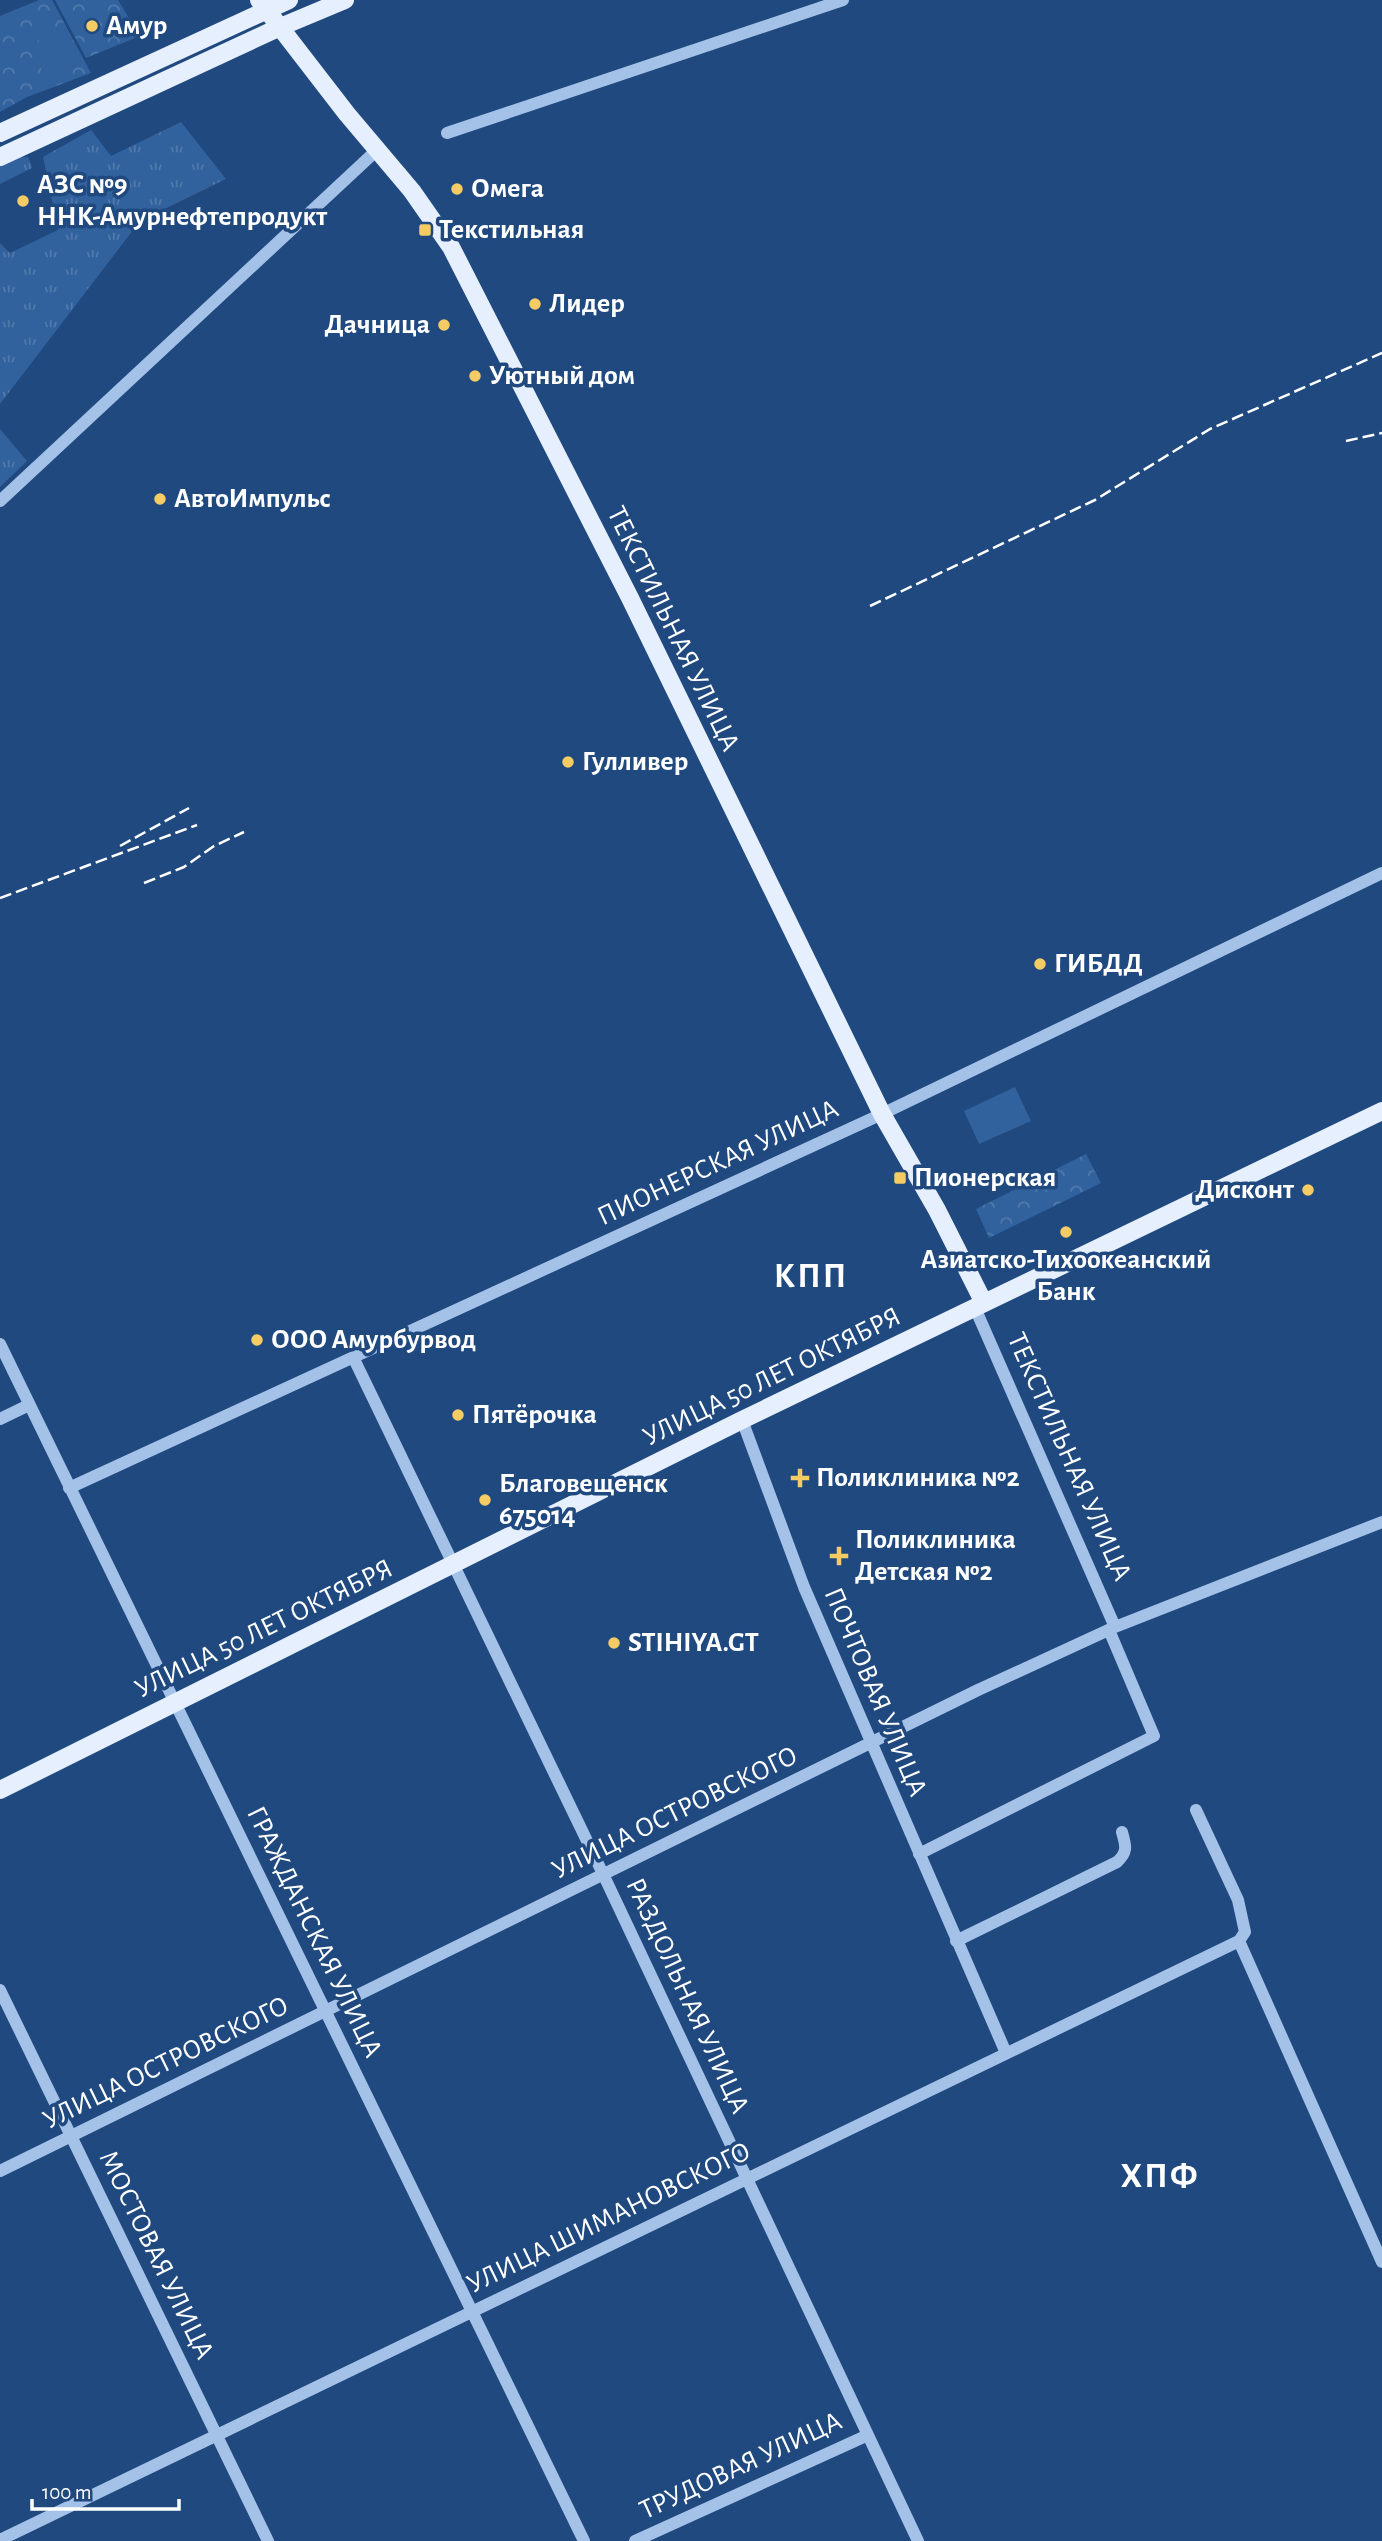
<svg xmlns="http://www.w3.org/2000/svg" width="1382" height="2541" viewBox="0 0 1382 2541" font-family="'Alegreya Sans',sans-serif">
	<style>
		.grass { fill: url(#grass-tufts) }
		.park { fill: url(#park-crowns) }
		.pitch { fill: #32629d }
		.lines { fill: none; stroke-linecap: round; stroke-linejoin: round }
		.minor { stroke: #a4c2e8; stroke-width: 12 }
		.major { stroke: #e6effd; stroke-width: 18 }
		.rail { stroke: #fff; stroke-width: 2.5; stroke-dasharray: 12 5; stroke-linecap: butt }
		.poi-dot { fill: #f5cc64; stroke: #1f497f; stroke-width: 2.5 }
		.labels { text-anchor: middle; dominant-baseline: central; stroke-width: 7; stroke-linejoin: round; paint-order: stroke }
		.poi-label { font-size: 28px; font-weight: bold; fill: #fff; stroke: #1f497f; text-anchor: start }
		.street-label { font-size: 28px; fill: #fff; stroke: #1f497f }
		.district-label { font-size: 35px; font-weight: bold; letter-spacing: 2px; fill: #fff; stroke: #1f497f }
	</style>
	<defs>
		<pattern id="grass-tufts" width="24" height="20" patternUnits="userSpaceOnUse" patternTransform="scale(1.75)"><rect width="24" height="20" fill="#32629d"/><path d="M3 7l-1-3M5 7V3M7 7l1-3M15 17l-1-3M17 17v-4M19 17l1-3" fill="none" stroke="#517aac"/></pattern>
		<pattern id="park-crowns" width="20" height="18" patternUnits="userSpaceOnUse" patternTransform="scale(1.75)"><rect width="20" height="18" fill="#32629d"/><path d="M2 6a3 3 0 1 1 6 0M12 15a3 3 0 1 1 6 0" fill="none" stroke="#517aac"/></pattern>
	</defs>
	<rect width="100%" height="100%" fill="#1f497f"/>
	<path class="grass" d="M 181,122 L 226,179 L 140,221 L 0,404 L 0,243 L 10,253 L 58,230 L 43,157 L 91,130 L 111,156 Z
		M 22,157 L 28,157 L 32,168 L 0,184 L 0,166 Z
		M 0,429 L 27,461 L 0,487 Z"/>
	<path class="park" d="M 39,0 L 52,0 L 91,73 L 27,97 L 0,112 L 0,16 Z
		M 55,0 L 118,0 L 140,36 L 86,58 Z
		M 1086,1154 L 1101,1183 L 989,1238 L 976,1209 Z"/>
	<path class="pitch" d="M 63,27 L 80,64 L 41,81 L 42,50 L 37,36 Z
		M 1015,1087 L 1031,1121 L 979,1144 L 964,1111 Z"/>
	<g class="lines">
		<path class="minor" d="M 447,133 L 843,0
			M 0,501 L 377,150
			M 975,1308 L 1115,1627
			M 0,1344 L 584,2541
			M 354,1359 L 604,1876 L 918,2541
			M 0,1419 L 29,1405
			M 742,1420 L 804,1587 L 1006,2053
			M 69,1488 L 882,1114 L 1382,873
			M 919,1854 L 1154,1736 L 1109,1630
			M 956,1941 L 1117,1862 C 1128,1852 1126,1846 1122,1832
			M 1239,1941 L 1382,2262
			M 0,1990 L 268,2541
			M 0,2171 L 978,1690 L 1115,1627 L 1382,1522
			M 0,2540 L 1239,1941 L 1245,1932 L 1238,1900 L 1196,1810
			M 635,2541 L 868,2435"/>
		<path class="major" d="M 259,0 L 347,114 L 412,191 L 451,247 L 630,598 L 882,1114 L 937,1210 L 984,1303
			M 0,133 L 289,0
			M 0,157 L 278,28 L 345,0
			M 0,1790 L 742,1420 L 1382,1111"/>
		<path class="rail" d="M 1346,441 L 1382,433
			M 870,606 L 1095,500 L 1210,429 L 1382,353
			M 120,846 L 189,808
			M 144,883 L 184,867 L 214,846 L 244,832
			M 0,898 L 197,825"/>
	</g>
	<g class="poi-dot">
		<circle cx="92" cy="26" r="7"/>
		<circle cx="457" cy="189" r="7"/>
		<circle cx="23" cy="201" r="7"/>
		<rect x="418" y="223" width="14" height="14" rx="3.5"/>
		<circle cx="535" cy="304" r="7"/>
		<circle cx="444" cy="325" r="7"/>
		<circle cx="475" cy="376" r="7"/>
		<circle cx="160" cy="499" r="7"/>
		<circle cx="568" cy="762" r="7"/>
		<circle cx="1040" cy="964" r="7"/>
		<rect x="893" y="1171" width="14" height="14" rx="3.5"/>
		<circle cx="1308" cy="1190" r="7"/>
		<circle cx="1066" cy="1232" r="7"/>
		<circle cx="257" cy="1340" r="7"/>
		<circle cx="458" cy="1415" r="7"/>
		<path d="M796.5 1467.5h7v7h7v7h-7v7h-7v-7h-7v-7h7z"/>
		<circle cx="485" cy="1500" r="7"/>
		<path d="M835.5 1545.5h7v7h7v7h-7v7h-7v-7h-7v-7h7z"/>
		<circle cx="614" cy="1643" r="7"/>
	</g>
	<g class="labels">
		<g class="poi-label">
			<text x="106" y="26">Амур</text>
			<text x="37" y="185">АЗС №9<tspan x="37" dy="32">ННК-Амурнефтепродукт</tspan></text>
			<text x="471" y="189">Омега</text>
			<text x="439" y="230">Текстильная</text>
			<text x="549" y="304">Лидер</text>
			<text x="430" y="325" text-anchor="end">Дачница</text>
			<text x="489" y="376">Уютный дом</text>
			<text x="174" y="499">АвтоИмпульс</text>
			<text x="582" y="762">Гулливер</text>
			<text x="1054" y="964">ГИБДД</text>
			<text x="914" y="1178">Пионерская</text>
			<text x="1294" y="1190" text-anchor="end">Дисконт</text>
			<text x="1066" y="1260" text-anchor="middle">Азиатско-Тихоокеанский<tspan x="1066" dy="32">Банк</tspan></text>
			<text x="271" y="1340">ООО Амурбурвод</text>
			<text x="472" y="1415">Пятёрочка</text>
			<text x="816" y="1478">Поликлиника №2</text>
			<text x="499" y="1484">Благовещенск<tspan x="499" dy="32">675014</tspan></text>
			<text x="855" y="1540">Поликлиника<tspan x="855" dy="32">Детская №2</tspan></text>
			<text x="628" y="1643">STIHIYA.GT</text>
		</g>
		<g class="street-label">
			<text transform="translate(673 629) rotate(64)">ТЕКСТИЛЬНАЯ УЛИЦА</text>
			<text transform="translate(718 1163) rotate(-25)">ПИОНЕРСКАЯ УЛИЦА</text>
			<text transform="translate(772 1377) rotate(-26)">УЛИЦА 50 ЛЕТ ОКТЯБРЯ</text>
			<text transform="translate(1069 1457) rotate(66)">ТЕКСТИЛЬНАЯ УЛИЦА</text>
			<text transform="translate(264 1629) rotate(-26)">УЛИЦА 50 ЛЕТ ОКТЯБРЯ</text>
			<text transform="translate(875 1692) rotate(67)">ПОЧТОВАЯ УЛИЦА</text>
			<text transform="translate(675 1813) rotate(-26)">УЛИЦА ОСТРОВСКОГО</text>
			<text transform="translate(314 1932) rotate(64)">ГРАЖДАНСКАЯ УЛИЦА</text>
			<text transform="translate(687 1996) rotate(65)">РАЗДОЛЬНАЯ УЛИЦА</text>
			<text transform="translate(166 2063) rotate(-26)">УЛИЦА ОСТРОВСКОГО</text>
			<text transform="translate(609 2218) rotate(-26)">УЛИЦА ШИМАНОВСКОГО</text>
			<text transform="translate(156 2255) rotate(64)">МОСТОВАЯ УЛИЦА</text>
			<text transform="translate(741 2466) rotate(-25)">ТРУДОВАЯ УЛИЦА</text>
		</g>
		<g class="district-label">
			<text x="811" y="1276">КПП</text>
			<text x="1160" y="2176">ХПФ</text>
		</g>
	</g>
	<path d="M32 2499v10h147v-10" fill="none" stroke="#ffffff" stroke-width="3.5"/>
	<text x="42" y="2499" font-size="21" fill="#ffffff" stroke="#1f497f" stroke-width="5" paint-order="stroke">100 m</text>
</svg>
